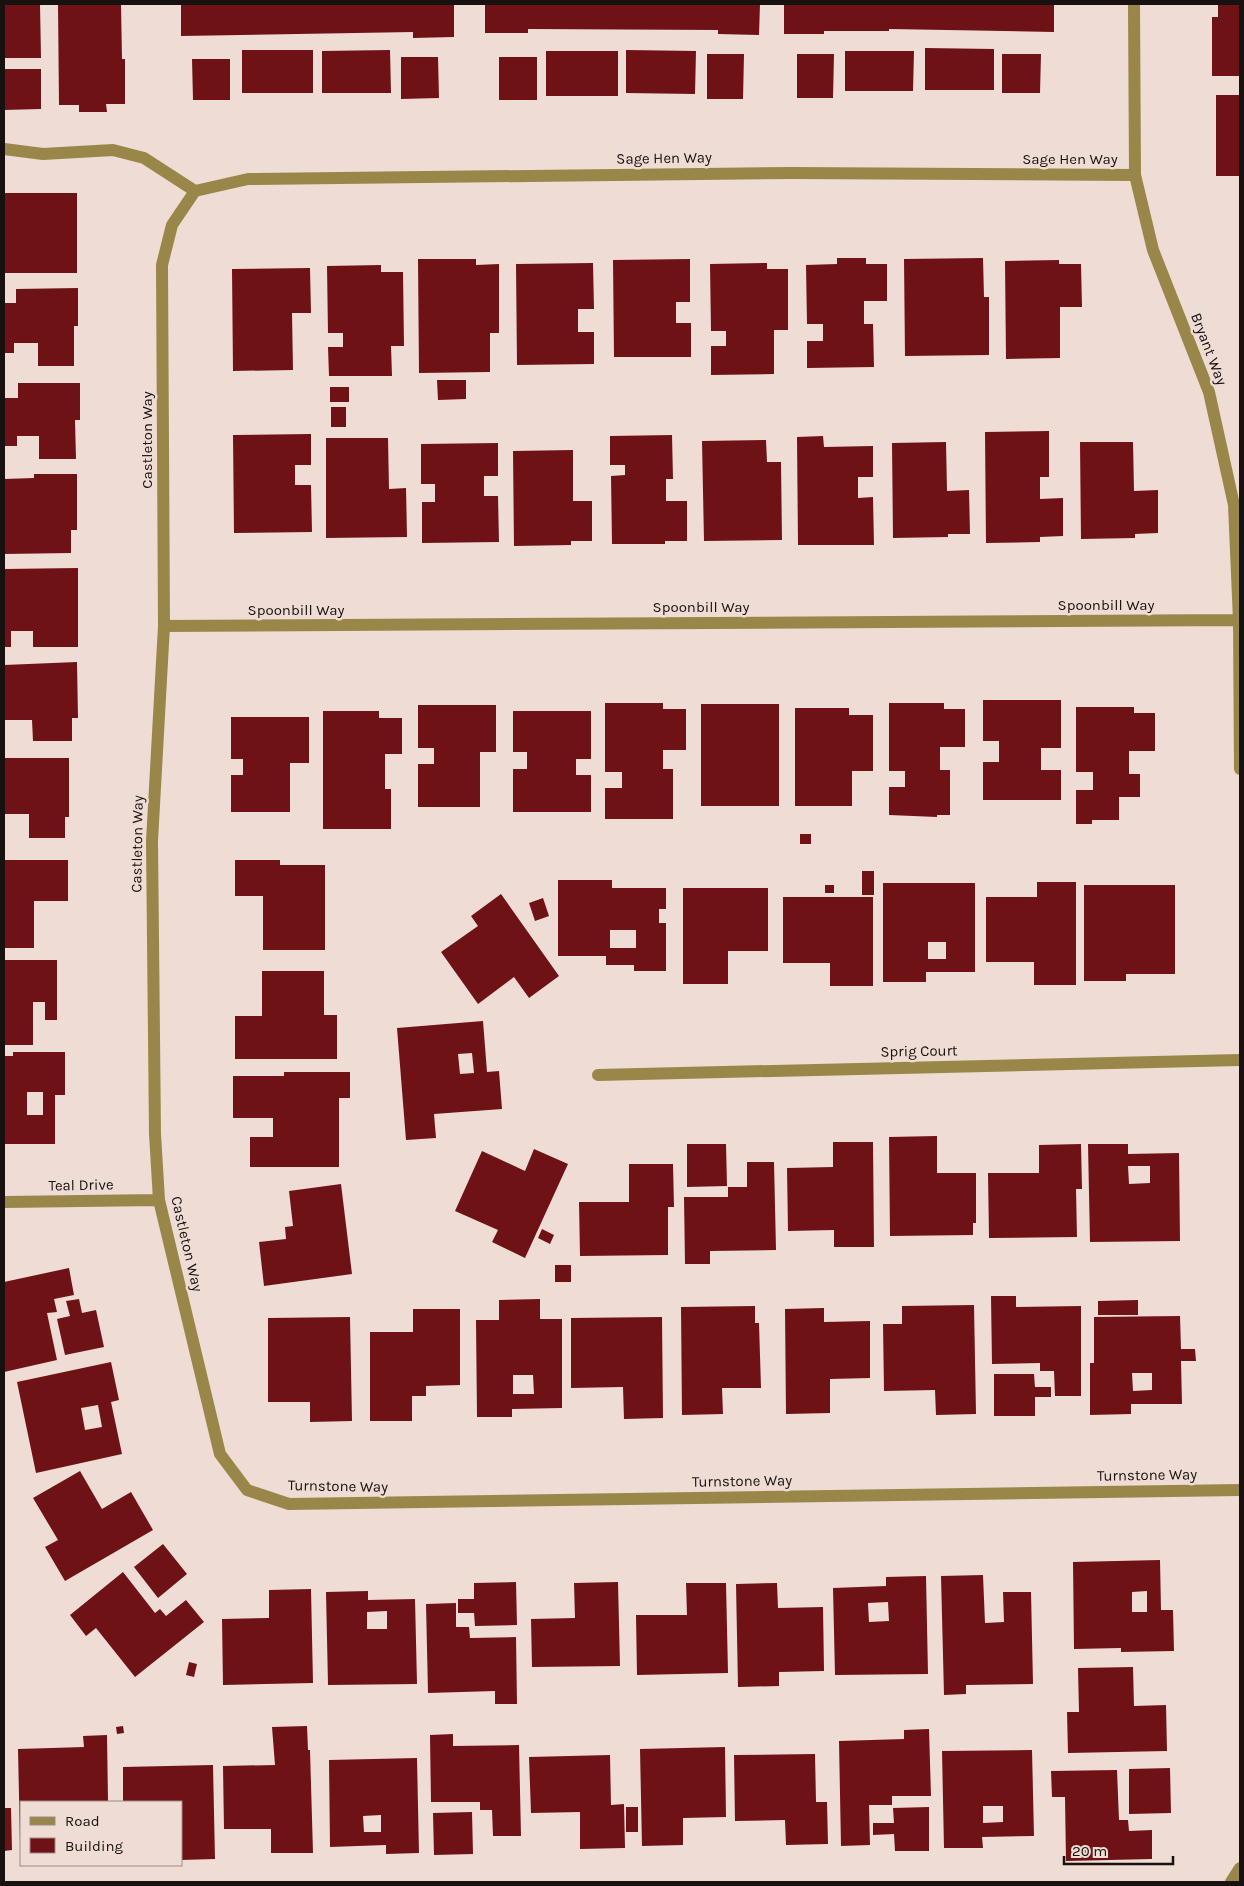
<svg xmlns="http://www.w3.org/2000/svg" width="1244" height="1886" viewBox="0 0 1244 1886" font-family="Karla,sans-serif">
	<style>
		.building { fill: #6f1216; fill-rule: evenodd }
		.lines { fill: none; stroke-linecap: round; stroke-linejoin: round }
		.minor { stroke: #99874a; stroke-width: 12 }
		.labels { text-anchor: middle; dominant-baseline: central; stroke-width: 5; stroke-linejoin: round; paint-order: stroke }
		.street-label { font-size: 15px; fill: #17110f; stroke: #efdcd5 }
	</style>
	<rect width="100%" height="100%" fill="#efdcd5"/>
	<path class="building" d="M 4,4 L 40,4 L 41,58 L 4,58 Z
		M 58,4 L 121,4 L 122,59 L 125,59 L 125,104 L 106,104 L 107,112 L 79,112 L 79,105 L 59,105 Z
		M 181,4 L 454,4 L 454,37 L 413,38 L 413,32 L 181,36 Z
		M 485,4 L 760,4 L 759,35 L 718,34 L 718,30 L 528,29 L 528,33 L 485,33 Z
		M 784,4 L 1054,4 L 1054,32 L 889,29 L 889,31 L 824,31 L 824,34 L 784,34 Z
		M 1218,4 L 1240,4 L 1240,76 L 1212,76 L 1212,17 L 1218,17 Z
		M 925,48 L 994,49 L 994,90 L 925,90 Z
		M 242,50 L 313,50 L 313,93 L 242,93 Z
		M 390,50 L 391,93 L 322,93 L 322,51 Z
		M 626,50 L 696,51 L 695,94 L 626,93 Z
		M 546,51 L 618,51 L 618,96 L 546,96 Z
		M 845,51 L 914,51 L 913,91 L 845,91 Z
		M 707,54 L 744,54 L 743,99 L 707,99 Z
		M 797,54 L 834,54 L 833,98 L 797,98 Z
		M 1002,54 L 1041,54 L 1040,93 L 1002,93 Z
		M 401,57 L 438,57 L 439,98 L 401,99 Z
		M 499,57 L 537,57 L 537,100 L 499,100 Z
		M 192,59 L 230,59 L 230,100 L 193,100 Z
		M 4,69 L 41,69 L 41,109 L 4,110 Z
		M 1216,95 L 1240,95 L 1240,176 L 1216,176 Z
		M 4,193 L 77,193 L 77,273 L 4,273 Z
		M 837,258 L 866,258 L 866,264 L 887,264 L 887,301 L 864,301 L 864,324 L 873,324 L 874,367 L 807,368 L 807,341 L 823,341 L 823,324 L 807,324 L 806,265 L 837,264 Z
		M 983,258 L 984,297 L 989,297 L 989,355 L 905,356 L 904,259 Z
		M 418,259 L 476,259 L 476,265 L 499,264 L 499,333 L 490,333 L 490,372 L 419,373 Z
		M 690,259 L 690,302 L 676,302 L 676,323 L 691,323 L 691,357 L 614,357 L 613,260 Z
		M 1059,260 L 1059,264 L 1081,264 L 1082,307 L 1060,307 L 1060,358 L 1006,359 L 1005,261 Z
		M 593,263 L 594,309 L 578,309 L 578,332 L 594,332 L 594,364 L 517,365 L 516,264 Z
		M 767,263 L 767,269 L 788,269 L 788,330 L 774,330 L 774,374 L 711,375 L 711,346 L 726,346 L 726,331 L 711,331 L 710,264 Z
		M 381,265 L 381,272 L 403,272 L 404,346 L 391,346 L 392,376 L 329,376 L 328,347 L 343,347 L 343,333 L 328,333 L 327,266 Z
		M 310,268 L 311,313 L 292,313 L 293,370 L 233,371 L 232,269 Z
		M 78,288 L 78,326 L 74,326 L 74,366 L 38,366 L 38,343 L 14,343 L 14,353 L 4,353 L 4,303 L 16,303 L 16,289 Z
		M 437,380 L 466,380 L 466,399 L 438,400 Z
		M 18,383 L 80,383 L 80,420 L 75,420 L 76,459 L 39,459 L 39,436 L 17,436 L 17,446 L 4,446 L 4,398 L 18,398 Z
		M 330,387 L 349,387 L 349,402 L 330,402 Z
		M 331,407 L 346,407 L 346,427 L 331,427 Z
		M 1049,431 L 1049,477 L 1040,477 L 1040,499 L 1063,498 L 1063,536 L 1040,537 L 1040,542 L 986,543 L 985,432 Z
		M 311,434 L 311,465 L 295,465 L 295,485 L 311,485 L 312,532 L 234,533 L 233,435 Z
		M 672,435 L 673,479 L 666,479 L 666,501 L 687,501 L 687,541 L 665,541 L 665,544 L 612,544 L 611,476 L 625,475 L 625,465 L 610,465 L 610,436 Z
		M 823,436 L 824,447 L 873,446 L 873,477 L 858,477 L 858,498 L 873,497 L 874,545 L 798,545 L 797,437 Z
		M 326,438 L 388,438 L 389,489 L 406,488 L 407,537 L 326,538 Z
		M 766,440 L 767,462 L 781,462 L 782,540 L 704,541 L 702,441 Z
		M 946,442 L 947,491 L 969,490 L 970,534 L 948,534 L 948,537 L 893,538 L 892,443 Z
		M 1080,442 L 1133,442 L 1134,491 L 1158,490 L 1158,533 L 1135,534 L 1135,538 L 1081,539 Z
		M 498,443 L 498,476 L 484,476 L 484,496 L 498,496 L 499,542 L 422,543 L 422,502 L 435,502 L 435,484 L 421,484 L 421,444 Z
		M 573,450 L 573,501 L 592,501 L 592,541 L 571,541 L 571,545 L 514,546 L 513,451 Z
		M 34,474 L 77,474 L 77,530 L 71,530 L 71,553 L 4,554 L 4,479 L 34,478 Z
		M 78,568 L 78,647 L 33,647 L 33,631 L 11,631 L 11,647 L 4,647 L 4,569 Z
		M 77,662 L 78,718 L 72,718 L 72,741 L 33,741 L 32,720 L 4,720 L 4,665 Z
		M 983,700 L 1061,700 L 1061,748 L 1041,748 L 1041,770 L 1061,770 L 1061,800 L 983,800 L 983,762 L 999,762 L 999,741 L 983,741 Z
		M 605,703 L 663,703 L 663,709 L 686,709 L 686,750 L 663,750 L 663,769 L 673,769 L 673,819 L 605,819 L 605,788 L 622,788 L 622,772 L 605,772 Z
		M 889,703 L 944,703 L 944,709 L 965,709 L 965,747 L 940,747 L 940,770 L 950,770 L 950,815 L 937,815 L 937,817 L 889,815 L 889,787 L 905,787 L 905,771 L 889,771 Z
		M 701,704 L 779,704 L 779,806 L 701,806 Z
		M 418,705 L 496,705 L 496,752 L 480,752 L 480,807 L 418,807 L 418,764 L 434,764 L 434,748 L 418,748 Z
		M 1076,707 L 1134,707 L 1134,713 L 1155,713 L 1155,751 L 1129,751 L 1129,774 L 1140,774 L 1140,797 L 1119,797 L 1119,820 L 1092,820 L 1092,824 L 1076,824 L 1076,790 L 1093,790 L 1093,772 L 1076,772 Z
		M 795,708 L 849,708 L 849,715 L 873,715 L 873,771 L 852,771 L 852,806 L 795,806 Z
		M 323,711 L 379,711 L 379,718 L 402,718 L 402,754 L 385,754 L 385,789 L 391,789 L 391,829 L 323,829 Z
		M 513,711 L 591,711 L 591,759 L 576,759 L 576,775 L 591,775 L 591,812 L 513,812 L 513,769 L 527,769 L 527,752 L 513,752 Z
		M 231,717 L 309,717 L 309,763 L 290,763 L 290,812 L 231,812 L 231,775 L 243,775 L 243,759 L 231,759 Z
		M 4,758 L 69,758 L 69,817 L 65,817 L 65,838 L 29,838 L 29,814 L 4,814 Z
		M 800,834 L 811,834 L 811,844 L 800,844 Z
		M 4,860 L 68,860 L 68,901 L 34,901 L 34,948 L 4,948 Z
		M 235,860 L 280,860 L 280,865 L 325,865 L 325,950 L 263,950 L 263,896 L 235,896 Z
		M 862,871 L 874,871 L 874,895 L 862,895 Z
		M 558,880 L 612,880 L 612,888 L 666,888 L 666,909 L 659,909 L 659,923 L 666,923 L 666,971 L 634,971 L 634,965 L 606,965 L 606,956 L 558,956 ZM 610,930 L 636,930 L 636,948 L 610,948 Z
		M 1037,882 L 1076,882 L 1076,985 L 1034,985 L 1034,962 L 986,962 L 986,897 L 1037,897 Z
		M 883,883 L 975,883 L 975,972 L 926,972 L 926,982 L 883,982 ZM 928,942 L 946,942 L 946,959 L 928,959 Z
		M 825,885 L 834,885 L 834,893 L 825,893 Z
		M 1084,885 L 1175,885 L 1175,974 L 1126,974 L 1126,981 L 1084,981 Z
		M 683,888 L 768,888 L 768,951 L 728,951 L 728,984 L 683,984 Z
		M 501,894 L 559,976 L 529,998 L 514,977 L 478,1004 L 441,952 L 478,926 L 471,916 Z
		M 783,897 L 873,897 L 873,986 L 830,986 L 830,963 L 783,963 Z
		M 543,898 L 549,916 L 535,921 L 529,903 Z
		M 4,960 L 57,960 L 57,1020 L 45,1020 L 45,1002 L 33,1002 L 33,1045 L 4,1045 Z
		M 262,971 L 324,971 L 324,1015 L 337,1015 L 337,1059 L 235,1059 L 235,1016 L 262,1016 Z
		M 483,1021 L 487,1072 L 499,1071 L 502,1109 L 434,1114 L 436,1138 L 406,1140 L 397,1028 ZM 472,1053 L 474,1073 L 460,1074 L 458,1054 Z
		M 13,1052 L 65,1052 L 65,1095 L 55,1095 L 55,1144 L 4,1144 L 4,1056 L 13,1056 ZM 27,1092 L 43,1092 L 43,1115 L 27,1115 Z
		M 284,1072 L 350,1072 L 350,1098 L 339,1098 L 339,1167 L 250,1167 L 250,1137 L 273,1137 L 273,1118 L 233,1118 L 233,1076 L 284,1076 Z
		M 937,1136 L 937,1173 L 976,1173 L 976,1223 L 973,1223 L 973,1235 L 890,1236 L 889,1137 Z
		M 833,1142 L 873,1142 L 874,1247 L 834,1247 L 834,1230 L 788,1231 L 787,1168 L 833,1167 Z
		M 687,1144 L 726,1144 L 727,1186 L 687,1187 Z
		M 1081,1144 L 1082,1189 L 1076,1189 L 1077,1237 L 989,1238 L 988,1173 L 1039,1173 L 1039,1145 Z
		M 1088,1144 L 1128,1144 L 1128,1154 L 1179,1153 L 1180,1241 L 1090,1242 ZM 1128,1166 L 1150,1166 L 1150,1183 L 1129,1184 Z
		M 534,1149 L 568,1164 L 525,1258 L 492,1242 L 498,1230 L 455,1211 L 482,1151 L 525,1171 Z
		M 747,1162 L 774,1162 L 776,1250 L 710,1251 L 710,1264 L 685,1264 L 684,1197 L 728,1197 L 728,1187 L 747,1187 Z
		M 629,1164 L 673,1164 L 674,1207 L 668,1207 L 668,1255 L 580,1256 L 579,1202 L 629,1202 Z
		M 341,1184 L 352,1274 L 264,1286 L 259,1242 L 286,1239 L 285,1227 L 293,1226 L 289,1191 Z
		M 542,1229 L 554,1235 L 550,1244 L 538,1238 Z
		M 555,1265 L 571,1265 L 571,1282 L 555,1282 Z
		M 69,1268 L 74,1295 L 54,1299 L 57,1312 L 47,1313 L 57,1360 L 4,1372 L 4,1282 Z
		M 991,1296 L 1016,1296 L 1016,1307 L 1081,1306 L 1081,1396 L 1055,1396 L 1054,1371 L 1040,1371 L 1040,1363 L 992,1364 Z
		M 79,1299 L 82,1313 L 96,1310 L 104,1347 L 65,1355 L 57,1319 L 70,1316 L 66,1301 Z
		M 540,1299 L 540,1319 L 562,1319 L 562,1408 L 512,1409 L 512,1417 L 477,1417 L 476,1320 L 499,1320 L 499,1300 ZM 513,1375 L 533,1375 L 534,1394 L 513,1394 Z
		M 1138,1300 L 1138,1315 L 1098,1315 L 1098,1301 Z
		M 974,1305 L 976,1414 L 936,1415 L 935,1390 L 884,1391 L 883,1324 L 902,1324 L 902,1306 Z
		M 755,1306 L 755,1323 L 759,1323 L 761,1388 L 722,1388 L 723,1414 L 682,1415 L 681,1307 Z
		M 824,1308 L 824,1322 L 870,1321 L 870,1378 L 830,1379 L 830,1413 L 786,1414 L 785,1309 Z
		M 413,1309 L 460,1309 L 460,1385 L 426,1386 L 426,1396 L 412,1396 L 412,1421 L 370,1421 L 370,1332 L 413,1332 Z
		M 1180,1316 L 1181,1349 L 1195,1349 L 1196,1361 L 1181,1361 L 1182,1404 L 1131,1404 L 1131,1414 L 1090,1415 L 1090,1363 L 1094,1363 L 1094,1317 ZM 1132,1373 L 1152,1373 L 1152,1390 L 1133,1391 Z
		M 350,1317 L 352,1421 L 310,1422 L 310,1402 L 268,1402 L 268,1318 Z
		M 662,1317 L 663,1418 L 624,1419 L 623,1387 L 571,1388 L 571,1318 Z
		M 111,1362 L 119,1400 L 111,1402 L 122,1454 L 36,1473 L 17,1382 ZM 98,1405 L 102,1427 L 85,1430 L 81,1408 Z
		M 994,1374 L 1034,1374 L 1035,1387 L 1051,1387 L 1051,1397 L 1035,1397 L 1035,1416 L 994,1416 Z
		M 80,1471 L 102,1509 L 131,1492 L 153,1530 L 65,1581 L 45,1547 L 58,1540 L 33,1498 Z
		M 163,1544 L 187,1574 L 158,1598 L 134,1567 Z
		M 1160,1560 L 1161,1610 L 1173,1610 L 1174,1651 L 1121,1652 L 1121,1648 L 1074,1649 L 1073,1562 ZM 1147,1591 L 1147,1612 L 1132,1612 L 1132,1592 Z
		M 123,1572 L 155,1613 L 160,1609 L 166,1616 L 186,1600 L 204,1622 L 135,1677 L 96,1628 L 86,1636 L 70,1615 Z
		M 983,1575 L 985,1623 L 1004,1622 L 1003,1592 L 1031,1592 L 1033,1684 L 966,1685 L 966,1694 L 944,1695 L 941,1576 Z
		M 926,1576 L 928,1674 L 835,1675 L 833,1588 L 886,1586 L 886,1577 ZM 888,1602 L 889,1621 L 869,1622 L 868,1603 Z
		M 516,1582 L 517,1625 L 475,1626 L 474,1613 L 458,1613 L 458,1599 L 474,1599 L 474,1583 Z
		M 618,1582 L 620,1666 L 532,1667 L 531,1619 L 575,1618 L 574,1583 Z
		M 686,1583 L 726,1583 L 728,1673 L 637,1675 L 636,1615 L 687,1615 Z
		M 777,1583 L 778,1608 L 823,1607 L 824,1671 L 779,1672 L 779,1686 L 738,1687 L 736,1584 Z
		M 311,1589 L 313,1683 L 223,1685 L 222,1619 L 269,1618 L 269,1590 Z
		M 368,1591 L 368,1600 L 415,1599 L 417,1684 L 328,1685 L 326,1592 ZM 387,1611 L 387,1629 L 367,1629 L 367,1612 Z
		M 456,1603 L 456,1627 L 469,1627 L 470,1638 L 516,1637 L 517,1704 L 495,1704 L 495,1691 L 428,1693 L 426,1604 Z
		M 189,1662 L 197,1664 L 194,1677 L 186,1675 Z
		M 1133,1667 L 1134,1706 L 1166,1705 L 1167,1751 L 1068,1753 L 1067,1712 L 1079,1712 L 1078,1668 Z
		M 123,1726 L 124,1733 L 117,1734 L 116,1727 Z
		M 307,1726 L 308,1750 L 310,1750 L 313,1853 L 271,1853 L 271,1829 L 224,1829 L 223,1766 L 275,1765 L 272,1727 Z
		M 929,1729 L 931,1796 L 892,1796 L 892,1805 L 869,1805 L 870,1845 L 841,1846 L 839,1741 L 904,1739 L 904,1730 Z
		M 453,1734 L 453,1746 L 519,1745 L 521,1836 L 493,1836 L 492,1810 L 480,1810 L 480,1802 L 431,1802 L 430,1735 Z
		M 107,1735 L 108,1801 L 21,1802 L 20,1842 L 18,1749 L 84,1747 L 83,1736 Z
		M 725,1747 L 726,1817 L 683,1818 L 683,1845 L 642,1846 L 640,1749 Z
		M 1032,1750 L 1034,1836 L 982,1837 L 983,1848 L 944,1848 L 942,1751 ZM 983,1806 L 1003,1806 L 1003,1822 L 983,1823 Z
		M 815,1754 L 816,1802 L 827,1802 L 828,1844 L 786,1845 L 785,1820 L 735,1821 L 734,1755 Z
		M 610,1755 L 611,1805 L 624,1804 L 625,1848 L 580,1849 L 580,1812 L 531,1813 L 529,1757 Z
		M 417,1758 L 419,1853 L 386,1854 L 386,1845 L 330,1847 L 329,1760 ZM 381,1815 L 381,1832 L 364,1832 L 363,1816 Z
		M 213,1765 L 215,1859 L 181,1860 L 181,1802 L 123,1802 L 123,1767 Z
		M 1170,1768 L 1171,1813 L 1129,1814 L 1129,1769 Z
		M 1117,1770 L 1119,1820 L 1128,1820 L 1129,1831 L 1152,1830 L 1152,1859 L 1066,1861 L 1065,1797 L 1052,1797 L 1051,1771 Z
		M 626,1807 L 638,1807 L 638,1832 L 626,1832 Z
		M 929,1807 L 929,1851 L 895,1851 L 894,1834 L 873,1835 L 873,1823 L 894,1823 L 893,1808 Z
		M 4,1808 L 11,1808 L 12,1850 L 4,1851 Z
		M 472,1812 L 473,1854 L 434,1855 L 433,1813 Z"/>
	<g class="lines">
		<path class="minor" d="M 1134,4 L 1135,175 L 1153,250 L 1209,392 L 1234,505 L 1239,620 L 1240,769
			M 4,149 L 43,154 L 113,150 L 144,158 L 195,191
			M 195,191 L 172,225 L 162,265 L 164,626 L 152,841 L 155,1134 L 159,1200 L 220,1454 L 247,1490 L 289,1504 L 1240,1490
			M 195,191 L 248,179 L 792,173 L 1135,175
			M 164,626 L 1239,620
			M 598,1075 L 1240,1060
			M 4,1202 L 159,1200
			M 1231,1882 L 1240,1868"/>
	</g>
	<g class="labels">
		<g class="street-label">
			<text transform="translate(664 158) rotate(-1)">Sage Hen Way</text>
			<text x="1070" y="159">Sage Hen Way</text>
			<text transform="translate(1209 349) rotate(69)">Bryant Way</text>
			<text transform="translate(147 440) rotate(-90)">Castleton Way</text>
			<text x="1106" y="605">Spoonbill Way</text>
			<text x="701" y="607">Spoonbill Way</text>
			<text x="296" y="610">Spoonbill Way</text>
			<text transform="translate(137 844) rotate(-89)">Castleton Way</text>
			<text transform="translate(919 1051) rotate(-1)">Sprig Court</text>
			<text transform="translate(81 1185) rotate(-1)">Teal Drive</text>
			<text transform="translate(187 1244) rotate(77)">Castleton Way</text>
			<text transform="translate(1147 1475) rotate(-1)">Turnstone Way</text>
			<text transform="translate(742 1481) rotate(-1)">Turnstone Way</text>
			<text transform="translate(338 1486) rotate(1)">Turnstone Way</text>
		</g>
	</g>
	<rect width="1244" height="1886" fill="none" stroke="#17110f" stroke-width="10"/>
	<rect x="20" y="1801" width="162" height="65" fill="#efdcd5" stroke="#998b86"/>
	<rect x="30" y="1817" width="25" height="8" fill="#99874a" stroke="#998b86"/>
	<text x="65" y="1826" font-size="15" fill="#17110f">Road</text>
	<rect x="30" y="1838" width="25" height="15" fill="#6f1216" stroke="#998b86"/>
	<text x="65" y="1851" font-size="15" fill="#17110f">Building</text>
	<path d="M1064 1856v8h109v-8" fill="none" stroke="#17110f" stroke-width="2.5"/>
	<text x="1072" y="1856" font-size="15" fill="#17110f" stroke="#efdcd5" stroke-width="4" paint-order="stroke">20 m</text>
</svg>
